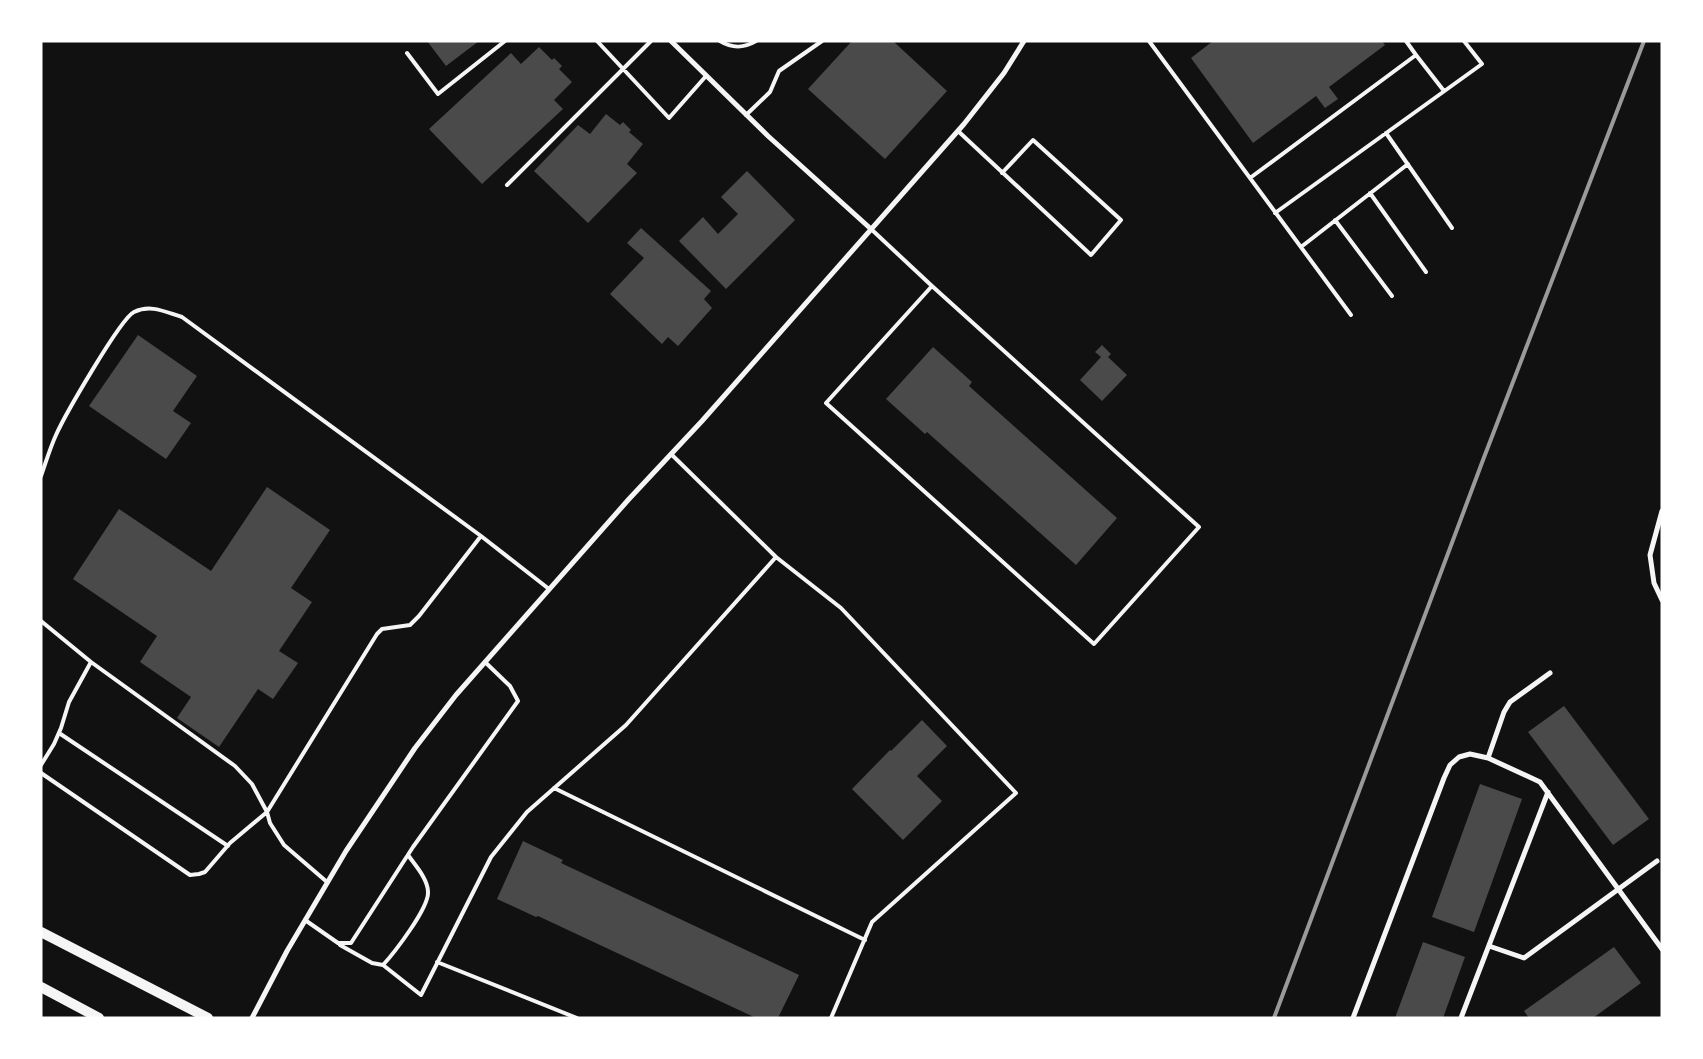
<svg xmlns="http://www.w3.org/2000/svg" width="1703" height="1059" viewBox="0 0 1703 1059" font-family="'Asap Condensed',sans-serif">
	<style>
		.building { fill: #4a4a4a }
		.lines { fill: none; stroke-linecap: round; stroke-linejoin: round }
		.service { stroke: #f5f5f5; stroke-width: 4 }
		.minor { stroke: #f5f5f5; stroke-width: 5 }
		.secondary { stroke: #f5f5f5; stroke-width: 10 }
		.rail { stroke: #9a9a9a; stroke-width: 4 }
	</style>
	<rect width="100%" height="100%" fill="#111"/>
	<path class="building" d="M 427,41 L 479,41 L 446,66 Z
		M 852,41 L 893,41 L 947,91 L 885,159 L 808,89 Z
		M 1213,41 L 1382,41 L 1385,45 L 1329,87 L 1338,99 L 1325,108 L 1316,96 L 1253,143 L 1191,58 Z
		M 539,47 L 552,60 L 554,58 L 562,66 L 559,69 L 572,82 L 554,100 L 563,109 L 482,184 L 429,129 L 511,53 L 521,64 Z
		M 606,114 L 620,125 L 623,122 L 631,130 L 629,132 L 643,144 L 627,164 L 637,173 L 588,223 L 534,171 L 578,125 L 590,134 Z
		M 747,171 L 795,220 L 726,289 L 679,241 L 703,217 L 718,234 L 738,214 L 721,197 Z
		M 641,228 L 711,291 L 704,299 L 712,308 L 678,346 L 668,337 L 662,344 L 610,294 L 644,258 L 627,243 Z
		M 138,335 L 197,376 L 173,411 L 191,423 L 166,459 L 89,406 Z
		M 1102,345 L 1111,354 L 1108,357 L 1127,375 L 1102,401 L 1080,380 L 1101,357 L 1095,352 Z
		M 933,347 L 972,382 L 969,386 L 1117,518 L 1076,565 L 927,432 L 925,434 L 886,399 Z
		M 267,487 L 330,530 L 291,588 L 312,602 L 279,651 L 298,663 L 273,699 L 258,689 L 219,747 L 177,718 L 191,697 L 140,662 L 157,636 L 73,579 L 119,509 L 211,571 Z
		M 1564,706 L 1649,819 L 1613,845 L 1528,732 Z
		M 922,720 L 947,746 L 917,776 L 942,801 L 903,840 L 852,789 L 890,750 L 891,751 Z
		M 1480,784 L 1522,799 L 1474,932 L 1432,917 Z
		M 523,841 L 563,860 L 561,863 L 799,975 L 778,1018 L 756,1018 L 538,916 L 536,917 L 497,899 Z
		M 1423,942 L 1465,957 L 1443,1018 L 1395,1018 Z
		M 1614,947 L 1641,983 L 1593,1018 L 1529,1018 L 1524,1011 Z"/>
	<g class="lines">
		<path class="service" d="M 597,41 L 669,118 L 706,76
			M 720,41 C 733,49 744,48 756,41
			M 1149,41 L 1351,315
			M 1406,41 L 1416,55
			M 407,53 L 438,94 L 505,41
			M 746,115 L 770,92 L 779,71 L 822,41
			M 958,131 L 1091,255 L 1121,220 L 1033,140 L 1002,173
			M 1386,133 L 1452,228
			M 1250,178 L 1416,55 L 1444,91
			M 507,185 L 651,41
			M 1370,193 L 1426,272
			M 1275,213 L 1482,64 L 1464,41
			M 1335,220 L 1392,296
			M 871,229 L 932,286
			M 1301,247 L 1408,164
			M 932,286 L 1199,527 L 1094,644 L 826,403 Z
			M 41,476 C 46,462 50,448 56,435 C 64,417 120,319 134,312 C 151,304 165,312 182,317 L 481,536 L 549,589
			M 776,557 L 841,608 L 1016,793 L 872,922 L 831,1018
			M 41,621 L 91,662 L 235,766 L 252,784 L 267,812 L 270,823 L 284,845 L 327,882
			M 59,733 L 228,846
			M 41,765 L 54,744 L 61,728 L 69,702 L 91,662
			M 41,773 L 190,875 L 199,874 L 205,872 L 230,843 L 267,812 L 377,634 L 382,629 L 410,625 L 419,616 L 481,536
			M 554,788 L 865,940
			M 305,920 L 338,943 L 351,943 L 413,847 L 518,701 L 510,686 L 485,662
			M 340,945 L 372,963 L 383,965 C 394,953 429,908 428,892 C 428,879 415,865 408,855
			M 437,962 L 577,1018
			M 383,965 L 421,995 L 491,857 L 527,812 L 626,725 L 776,557 L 671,454"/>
		<path class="minor" d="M 671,41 L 768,136 L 871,229
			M 1662,511 L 1650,555 L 1654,583 L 1662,600
			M 1488,758 L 1504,712 L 1510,702 L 1550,673
			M 1489,946 L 1524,958 L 1657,861
			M 252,1018 L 287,951 L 346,851 L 415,748 L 456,695 L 629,499 L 702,421 L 964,124 L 1004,73 L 1024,41
			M 1353,1018 L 1444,778 L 1450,765 L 1459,757 L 1470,754 L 1488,758 L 1540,782 L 1662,949
			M 1461,1018 L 1548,792"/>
		<path class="secondary" d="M 41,932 L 208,1018
			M 41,987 L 99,1018"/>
		<path class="rail" d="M 1274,1018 L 1483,460 L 1644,41"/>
	</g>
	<rect width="1703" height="1059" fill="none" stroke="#ffffff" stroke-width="85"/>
</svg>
